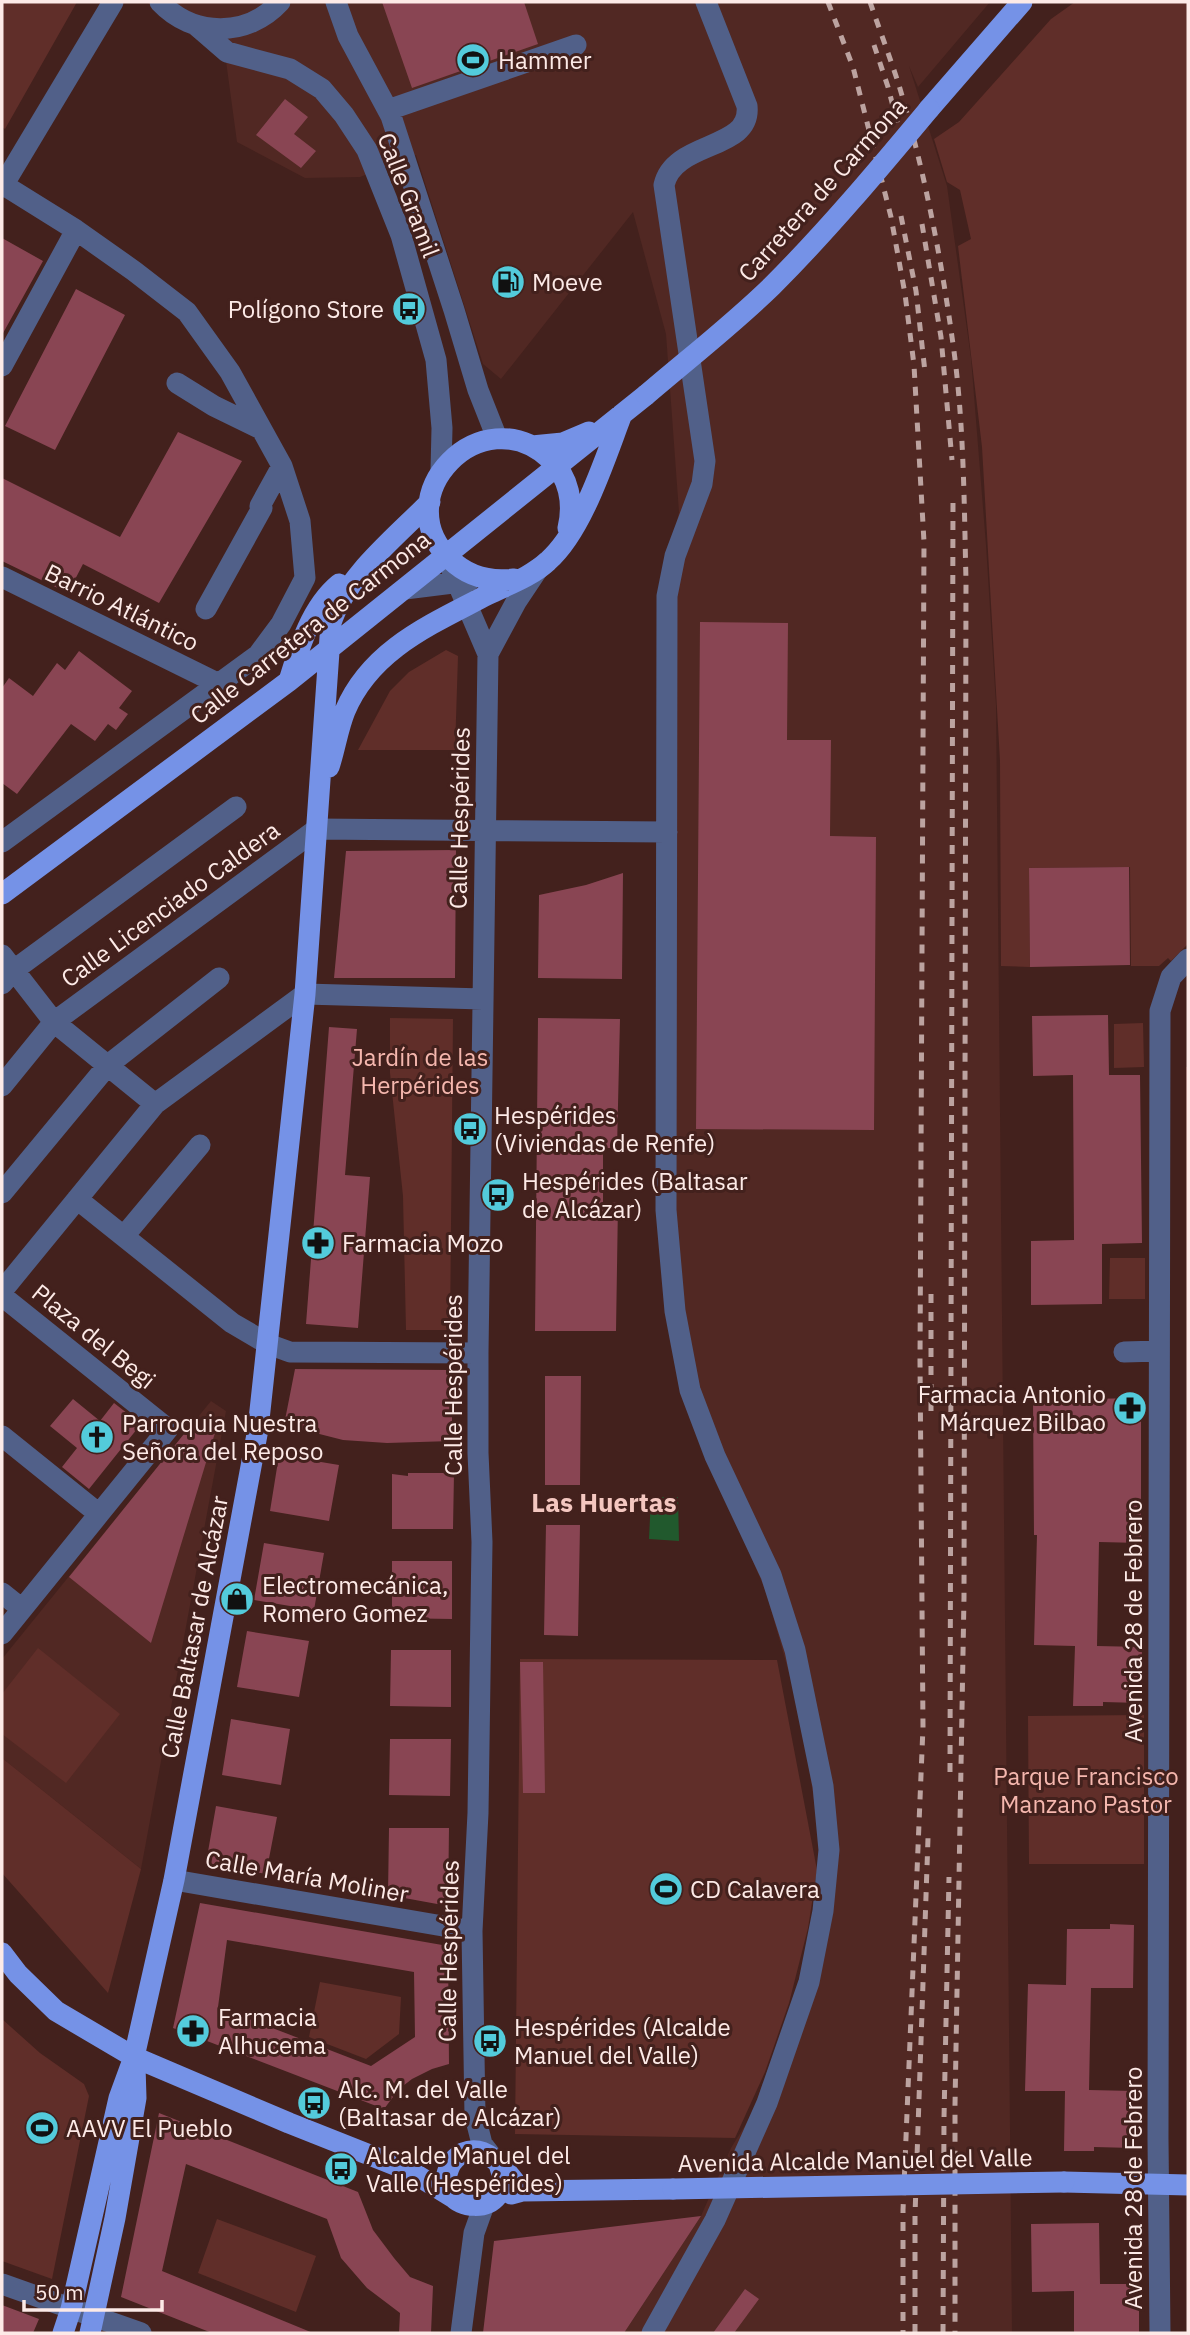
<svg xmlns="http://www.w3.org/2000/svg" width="1190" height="2335" viewBox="0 0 1190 2335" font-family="'IBM Plex Sans',sans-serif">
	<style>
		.built { fill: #512823 }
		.green { fill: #602e29 }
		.water { fill: #21592d }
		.building { fill: #894553; fill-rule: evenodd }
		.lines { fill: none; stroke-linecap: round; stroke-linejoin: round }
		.minor { stroke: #516089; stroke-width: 21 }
		.major { stroke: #7592e7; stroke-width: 21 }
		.rail { stroke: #bca3a0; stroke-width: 5; stroke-dasharray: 9 9; stroke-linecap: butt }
		.major-bridge { stroke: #7592e7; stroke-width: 21 }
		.labels { text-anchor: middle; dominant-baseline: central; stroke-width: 6; stroke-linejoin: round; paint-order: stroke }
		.poi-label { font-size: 24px; fill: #fdeae7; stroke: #43211d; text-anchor: start }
		.street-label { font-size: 24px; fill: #fdeae7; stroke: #43211d }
		.park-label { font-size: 24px; fill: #f5b7ae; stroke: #43211d }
		.neighbourhood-label { font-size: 26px; font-weight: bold; fill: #f4c7c0; stroke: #43211d }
	</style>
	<rect width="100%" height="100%" fill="#43211d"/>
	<path class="built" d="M 146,2 L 990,2 L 918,87 L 909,66 L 947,186 L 971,358 L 986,545 L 996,705 L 1012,2333 L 624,2333 L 701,2216 L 731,2148 L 752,2114 L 797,1987 L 815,1918 L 822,1851 L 800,1712 L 766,1592 L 700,1438 L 659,1250 L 667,565 L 679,512 L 666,334 L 633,212 L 501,379 L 483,364 L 416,155 L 360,177 L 305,178 L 237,142 L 226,61 Z
		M 211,1401 L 226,1411 L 141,1869 L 2,1758 L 2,1659 Z"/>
	<path class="green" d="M 2,2 L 77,2 L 5,129 L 2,127 Z
		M 1075,2 L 1188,2 L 1188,944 L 1171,961 L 1168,958 L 1159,966 L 1131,966 L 1130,867 L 1029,868 L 1030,967 L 1001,966 L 1000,761 L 982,447 L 958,246 L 971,239 L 960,190 L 947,182 L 934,139 L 959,122 L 1051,19 Z
		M 446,650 L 458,656 L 455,750 L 358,750 L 390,691 L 409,672 Z
		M 390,1018 L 453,1019 L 450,1330 L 406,1330 L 403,1196 L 390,1073 Z
		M 1143,1023 L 1144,1067 L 1114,1068 L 1114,1024 Z
		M 1186,1067 L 1188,1067 L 1188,1904 L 1187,1904 Z
		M 1110,1258 L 1145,1258 L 1145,1299 L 1109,1299 Z
		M 38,1648 L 120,1714 L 66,1783 L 2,1734 L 2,1694 Z
		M 520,1659 L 777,1660 L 817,1870 L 808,1928 L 789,2003 L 765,2072 L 735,2138 L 515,2134 Z
		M 1144,1715 L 1144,1864 L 1029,1864 L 1028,1716 Z
		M 2,1758 L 141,1869 L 108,1993 L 2,1873 Z
		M 320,1982 L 401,1997 L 399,2034 L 366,2059 L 309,2037 Z
		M 2,2019 L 40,2053 L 84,2084 L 89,2096 L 52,2279 L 2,2261 Z
		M 217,2219 L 316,2256 L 296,2312 L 198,2273 Z"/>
	<path class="water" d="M 651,1497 L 678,1497 L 679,1541 L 649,1539 Z"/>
	<path class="building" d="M 382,2 L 524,2 L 538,44 L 412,88 Z
		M 285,99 L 308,117 L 294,134 L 316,151 L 301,168 L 256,135 Z
		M 2,238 L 43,261 L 2,335 Z
		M 76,289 L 125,315 L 55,450 L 5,426 Z
		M 178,432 L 242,461 L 159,603 L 83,564 L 68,593 L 2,561 L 2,478 L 120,537 Z
		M 700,622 L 788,623 L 787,740 L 831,740 L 830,836 L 876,837 L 874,1130 L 696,1129 Z
		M 79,651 L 132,691 L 119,708 L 128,714 L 116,730 L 108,724 L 95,741 L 71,724 L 17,794 L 2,783 L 2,688 L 9,678 L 33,696 L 57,663 L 65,670 Z
		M 456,850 L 455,978 L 334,978 L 346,851 Z
		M 1129,867 L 1130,965 L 1030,967 L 1029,868 Z
		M 623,873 L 622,979 L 538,978 L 539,895 L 586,885 Z
		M 1108,1015 L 1109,1075 L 1140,1075 L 1142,1243 L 1102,1244 L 1102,1304 L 1031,1305 L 1031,1241 L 1074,1240 L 1073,1075 L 1033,1076 L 1032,1016 Z
		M 538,1018 L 620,1019 L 617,1148 L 603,1148 L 603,1202 L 618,1203 L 616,1331 L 535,1331 Z
		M 329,1027 L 357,1029 L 345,1175 L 370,1177 L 358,1328 L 306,1324 Z
		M 295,1369 L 452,1370 L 452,1441 L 387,1443 L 343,1440 L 284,1425 Z
		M 545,1376 L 581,1376 L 580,1485 L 545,1485 Z
		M 1141,1398 L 1141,1543 L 1099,1542 L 1097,1646 L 1142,1647 L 1141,1703 L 1103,1702 L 1103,1706 L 1073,1706 L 1075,1646 L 1034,1645 L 1037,1535 L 1034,1535 L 1033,1400 Z
		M 73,1399 L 100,1421 L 114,1403 L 141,1424 L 89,1489 L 62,1467 L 77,1448 L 50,1426 Z
		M 196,1419 L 218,1423 L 151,1643 L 69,1577 Z
		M 279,1455 L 339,1465 L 329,1521 L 270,1511 Z
		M 408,1473 L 454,1473 L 453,1529 L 392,1529 L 392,1474 L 408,1476 Z
		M 546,1525 L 580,1525 L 578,1636 L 544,1635 Z
		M 264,1543 L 324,1553 L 314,1610 L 254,1600 Z
		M 392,1561 L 452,1561 L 452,1619 L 392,1618 Z
		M 247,1631 L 309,1641 L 299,1697 L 237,1687 Z
		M 391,1650 L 451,1650 L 451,1707 L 390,1706 Z
		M 520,1662 L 543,1662 L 545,1793 L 523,1793 Z
		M 231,1719 L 290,1729 L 281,1785 L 222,1775 Z
		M 390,1739 L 451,1739 L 450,1796 L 389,1795 Z
		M 216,1806 L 277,1817 L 266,1874 L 206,1863 Z
		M 389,1828 L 449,1828 L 448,1906 L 388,1895 Z
		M 200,1903 L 448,1946 L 449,2064 L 432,2069 L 412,2079 L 399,2089 L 384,2109 L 173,2028 ZM 227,1940 L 414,1972 L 415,2037 L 371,2066 L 218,2007 Z
		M 1110,1924 L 1134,1925 L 1133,1988 L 1091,1988 L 1089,2090 L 1134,2091 L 1133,2148 L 1094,2147 L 1094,2151 L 1064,2151 L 1065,2091 L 1025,2091 L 1028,1984 L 1066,1985 L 1067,1929 L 1110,1929 Z
		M 159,2113 L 358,2192 L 373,2230 L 394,2258 L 410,2277 L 433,2286 L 431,2333 L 399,2333 L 400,2313 L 367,2288 L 341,2258 L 327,2219 L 186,2164 L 162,2271 L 313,2333 L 212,2333 L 121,2297 Z
		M 701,2216 L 624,2333 L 483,2333 L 494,2241 Z
		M 1099,2223 L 1100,2284 L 1139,2284 L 1139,2333 L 1074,2333 L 1074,2291 L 1032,2292 L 1031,2224 Z
		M 745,2289 L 759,2299 L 734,2333 L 713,2333 Z
		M 2,2305 L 39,2319 L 33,2333 L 2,2333 Z"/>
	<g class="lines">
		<path class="minor" d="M 160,2 C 193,37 247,38 280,2
			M 336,2 L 348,36 L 391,116 L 454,310 L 478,390 L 497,438
			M 197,26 L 227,52 L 290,69 L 322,89 L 344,115 L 367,150 L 401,235 L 436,360 L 442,428 L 441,471
			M 388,110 L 576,45
			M 2,184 L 76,230 L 134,271 L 187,312 L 230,372 L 282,466 L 300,521 L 305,578 L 281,624 L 258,655 L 2,842
			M 2,187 L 113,2
			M 2,366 L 76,230
			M 177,383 L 214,406 L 261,429
			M 446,556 L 488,654 L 478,1353 L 478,1453 L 482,1542 L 478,1813 L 472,1931 L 475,2116 L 482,2144 L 492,2157
			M 2,577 L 219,684
			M 405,589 L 469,581
			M 206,609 L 262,508 L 260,506 L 282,466
			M 488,654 L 516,602 L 538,569
			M 2,955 L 54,1022 L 155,1104
			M 2,984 L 14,970 L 236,807
			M 2,1086 L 54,1022 L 317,829 L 667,832
			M 2,1193 L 108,1065 L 219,978
			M 77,1199 L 232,1323 L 268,1344 L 290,1352 L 478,1353
			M 124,1236 L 200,1145
			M 2,1291 L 155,1104 L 305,994 L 483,999
			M 2,1296 L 168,1429 L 99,1514 L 2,1436
			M 1124,1352 L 1159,1351
			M 2,1593 L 22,1609
			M 2,1634 L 99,1514
			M 174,1880 L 472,1931
			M 2,2284 L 141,2333
			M 461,2333 L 474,2233 L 484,2205
			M 652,2333 L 715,2220 L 767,2103 L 809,1982 L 823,1911 L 829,1850 L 823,1786 L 795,1650 L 771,1575 L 715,1456 L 690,1390 L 675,1311 L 666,1210 L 667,596 L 675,556 L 702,484 L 705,461 L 664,185 C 674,140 752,151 747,106 L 706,2
			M 1160,2333 L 1158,2139 L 1160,1011 L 1171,977 L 1188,959"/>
		<path class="major" d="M 929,109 L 1022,2
			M 532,446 L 563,443 L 589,432
			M 514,579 C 490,582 468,577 450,559 C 385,497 481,395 550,459 C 569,477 574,503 568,528
			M 289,681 C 299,648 311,607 339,584
			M 329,767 C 335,749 338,728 345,711 C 371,649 432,624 487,595 C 507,585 531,577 548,561 C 583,530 605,458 622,414
			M 2,894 L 289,681 L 646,395
			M 2,1953 L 18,1974 L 56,2011 L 134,2057 L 289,2123 L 410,2171 L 454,2198
			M 499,2164 C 520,2222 429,2215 449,2168 C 451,2162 457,2156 463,2153 C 489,2142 508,2174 522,2191
			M 1064,2182 L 1188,2185
			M 511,2194 L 522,2191 L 673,2189
			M 63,2333 L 71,2309 L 119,2098 L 134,2057 L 174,1880 L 258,1429 L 305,994 L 331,623 C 345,577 397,536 430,502
			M 90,2333 L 115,2218 L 136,2098 L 135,2066"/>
		<path class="rail" d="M 828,2 L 853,67 L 891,217 L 905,294 L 914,365 L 924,542 L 920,1361 L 923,1727 L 903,2210 L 903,2333
			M 870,2 C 879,28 889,55 898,82 C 923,165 940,251 952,337 C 964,417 964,500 966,581 L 964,1597 L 955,2105 L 955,2333
			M 874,45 L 888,87 L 904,149
			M 901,216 L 916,291 L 925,372
			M 922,224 L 941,337 L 952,460
			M 931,1411 L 931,1285
			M 950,1772 L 953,498
			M 915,2333 L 915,2215 L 928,1838
			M 943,2333 L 944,2118 L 949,1877"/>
		<path class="major-bridge" d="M 646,395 C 688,359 732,325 772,286 C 828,230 878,170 929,109
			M 673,2189 L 1064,2182"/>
	</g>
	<defs>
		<g id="stadium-disc" transform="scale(1.75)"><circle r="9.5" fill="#53cbdb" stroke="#43211d"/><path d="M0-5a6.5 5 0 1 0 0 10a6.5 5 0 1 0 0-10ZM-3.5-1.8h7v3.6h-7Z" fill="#111"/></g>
		<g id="fuel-disc" transform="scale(1.75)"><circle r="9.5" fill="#53cbdb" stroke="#43211d"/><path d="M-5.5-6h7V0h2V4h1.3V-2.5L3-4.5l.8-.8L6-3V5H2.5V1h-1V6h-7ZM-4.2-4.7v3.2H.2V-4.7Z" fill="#111"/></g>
		<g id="bus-disc" transform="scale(1.75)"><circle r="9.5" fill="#53cbdb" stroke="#43211d"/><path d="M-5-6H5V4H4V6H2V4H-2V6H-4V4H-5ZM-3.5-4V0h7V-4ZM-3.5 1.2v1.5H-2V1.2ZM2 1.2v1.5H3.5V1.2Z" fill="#111"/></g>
		<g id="pharmacy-disc" transform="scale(1.75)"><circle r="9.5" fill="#53cbdb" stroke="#43211d"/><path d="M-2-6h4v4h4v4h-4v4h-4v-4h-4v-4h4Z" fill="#111"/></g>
		<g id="church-disc" transform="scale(1.75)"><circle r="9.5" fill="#53cbdb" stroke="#43211d"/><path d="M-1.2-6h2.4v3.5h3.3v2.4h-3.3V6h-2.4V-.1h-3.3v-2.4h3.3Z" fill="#111"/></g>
		<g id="shop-disc" transform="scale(1.75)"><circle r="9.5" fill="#53cbdb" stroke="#43211d"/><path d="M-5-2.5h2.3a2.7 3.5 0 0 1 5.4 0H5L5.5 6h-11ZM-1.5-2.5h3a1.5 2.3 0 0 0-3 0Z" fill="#111"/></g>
	</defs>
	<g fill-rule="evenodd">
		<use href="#stadium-disc" x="473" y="60"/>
		<use href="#fuel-disc" x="508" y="282"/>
		<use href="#bus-disc" x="409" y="309"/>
		<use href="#bus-disc" x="470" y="1129"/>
		<use href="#bus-disc" x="498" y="1195"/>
		<use href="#pharmacy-disc" x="318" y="1243"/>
		<use href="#pharmacy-disc" x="1130" y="1408"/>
		<use href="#church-disc" x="97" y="1437"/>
		<use href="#shop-disc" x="237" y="1599"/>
		<use href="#stadium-disc" x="666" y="1889"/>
		<use href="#pharmacy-disc" x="193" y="2031"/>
		<use href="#bus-disc" x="490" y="2041"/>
		<use href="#bus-disc" x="314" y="2103"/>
		<use href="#stadium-disc" x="42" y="2128"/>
		<use href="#bus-disc" x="341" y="2169"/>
	</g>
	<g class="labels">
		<g class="poi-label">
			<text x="498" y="60">Hammer</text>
			<text x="532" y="282">Moeve</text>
			<text x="384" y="309" text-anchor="end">Polígono Store</text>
			<text x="494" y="1115">Hespérides<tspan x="494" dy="28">(Viviendas de Renfe)</tspan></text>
			<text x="522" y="1181">Hespérides (Baltasar<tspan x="522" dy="28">de Alcázar)</tspan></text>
			<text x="342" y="1243">Farmacia Mozo</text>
			<text x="1106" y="1394" text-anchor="end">Farmacia Antonio<tspan x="1106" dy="28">Márquez Bilbao</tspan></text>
			<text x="122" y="1423">Parroquia Nuestra<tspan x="122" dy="28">Señora del Reposo</tspan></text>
			<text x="262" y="1585">Electromecánica,<tspan x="262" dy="28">Romero Gomez</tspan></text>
			<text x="690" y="1889">CD Calavera</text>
			<text x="218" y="2017">Farmacia<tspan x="218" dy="28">Alhucema</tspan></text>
			<text x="514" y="2027">Hespérides (Alcalde<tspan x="514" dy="28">Manuel del Valle)</tspan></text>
			<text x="338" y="2089">Alc. M. del Valle<tspan x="338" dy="28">(Baltasar de Alcázar)</tspan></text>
			<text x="66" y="2128">AAVV El Pueblo</text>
			<text x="366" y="2155">Alcalde Manuel del<tspan x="366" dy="28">Valle (Hespérides)</tspan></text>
		</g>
		<g class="street-label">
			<text transform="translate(822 189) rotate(-48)">Carretera de Carmona</text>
			<text transform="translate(409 195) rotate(69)">Calle Gramil</text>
			<text transform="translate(122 607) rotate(26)">Barrio Atlántico</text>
			<text transform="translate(310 627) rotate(-38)">Calle Carretera de Carmona</text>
			<text transform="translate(459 818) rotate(-89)">Calle Hespérides</text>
			<text transform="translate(170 904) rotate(-36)">Calle Licenciado Caldera</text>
			<text transform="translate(94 1336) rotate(39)">Plaza del Begi</text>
			<text transform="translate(453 1385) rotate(-90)">Calle Hespérides</text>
			<text transform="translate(1133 1621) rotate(-90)">Avenida 28 de Febrero</text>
			<text transform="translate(194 1627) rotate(-79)">Calle Baltasar de Alcázar</text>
			<text transform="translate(307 1876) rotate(10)">Calle María Moliner</text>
			<text transform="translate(448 1951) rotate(-89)">Calle Hespérides</text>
			<text transform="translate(855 2160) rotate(-1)">Avenida Alcalde Manuel del Valle</text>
			<text transform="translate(1133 2188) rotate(-90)">Avenida 28 de Febrero</text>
		</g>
		<g class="park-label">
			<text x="420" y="1057">Jardín de las<tspan x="420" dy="28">Herpérides</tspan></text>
			<text x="1086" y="1776">Parque Francisco<tspan x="1086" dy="28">Manzano Pastor</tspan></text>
		</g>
		<g class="neighbourhood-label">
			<text x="604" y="1502">Las Huertas</text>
		</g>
	</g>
	<rect width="1190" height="2335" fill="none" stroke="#fdeae7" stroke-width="7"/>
	<path d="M24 2300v10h138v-10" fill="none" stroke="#fdeae7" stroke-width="3.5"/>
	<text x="35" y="2300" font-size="21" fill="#fdeae7" stroke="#43211d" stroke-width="5" paint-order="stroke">50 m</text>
</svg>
